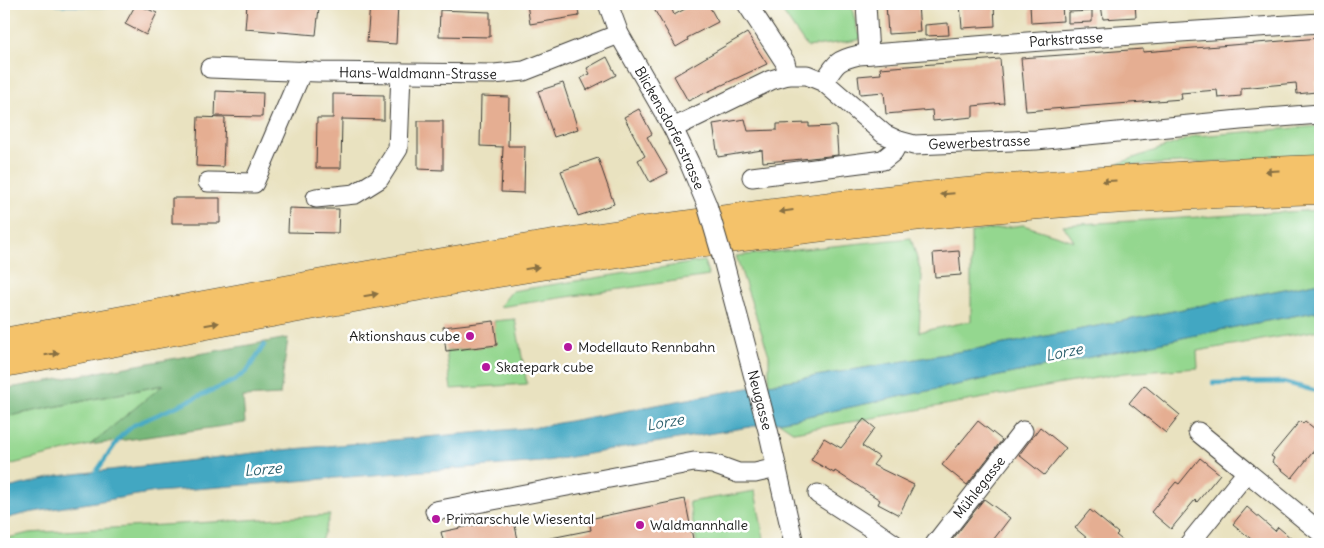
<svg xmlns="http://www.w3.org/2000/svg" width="1324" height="548" viewBox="0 0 1324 548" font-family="Delius,sans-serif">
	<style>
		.green { fill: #94d78f; stroke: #587a56 }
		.forest { fill: #77b87a; stroke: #4a6a4b }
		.water { fill: #42a7c2; stroke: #2f626f }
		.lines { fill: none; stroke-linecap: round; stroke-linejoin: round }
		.stream { stroke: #42a7c2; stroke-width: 4.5 }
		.building { fill: #e5ae92 }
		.minor-casing { stroke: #3b3a35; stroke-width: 21 }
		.highway-casing { stroke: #3b3a35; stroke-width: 29 }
		.minor { stroke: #fff; stroke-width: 19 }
		.highway { stroke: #f4c26a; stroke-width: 28 }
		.minor-bridge-casing { stroke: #3b3a35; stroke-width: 21; stroke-linecap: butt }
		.minor-bridge { stroke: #fff; stroke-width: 19 }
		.oneway { fill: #886f43 }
		.poi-dot { fill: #b5179e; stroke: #fff; stroke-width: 2 }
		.labels { text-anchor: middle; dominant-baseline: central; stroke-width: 5; stroke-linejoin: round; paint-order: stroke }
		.street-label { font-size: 14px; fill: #1c1c1c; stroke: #fff }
		.poi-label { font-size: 14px; fill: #1c1c1c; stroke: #fff; text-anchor: start }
		.water-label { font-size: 15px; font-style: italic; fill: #2f626f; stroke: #fff }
	</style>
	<rect width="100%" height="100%" fill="#fff"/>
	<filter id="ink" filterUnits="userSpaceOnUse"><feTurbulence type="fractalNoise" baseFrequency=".02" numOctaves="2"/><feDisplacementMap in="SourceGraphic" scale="10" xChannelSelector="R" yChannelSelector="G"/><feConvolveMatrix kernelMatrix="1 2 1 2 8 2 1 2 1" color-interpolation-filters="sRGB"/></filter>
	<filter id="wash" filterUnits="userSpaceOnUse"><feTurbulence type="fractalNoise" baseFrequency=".0096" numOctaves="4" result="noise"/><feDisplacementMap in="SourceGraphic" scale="20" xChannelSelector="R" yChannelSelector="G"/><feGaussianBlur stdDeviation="1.12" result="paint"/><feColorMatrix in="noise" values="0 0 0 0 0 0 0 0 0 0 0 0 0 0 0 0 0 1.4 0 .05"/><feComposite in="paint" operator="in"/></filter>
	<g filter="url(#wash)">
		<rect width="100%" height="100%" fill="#e9e2c0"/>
		<path class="green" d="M 790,4 L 851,4 L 858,33 L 862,35 L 859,40 L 807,47 L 779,7 Z
			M 1320,126 L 1320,157 L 1111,166 L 1196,136 Z
			M 1320,210 L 1320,282 L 1016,342 L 769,384 L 769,355 L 736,256 L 911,238 L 922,276 L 919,332 L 971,321 L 971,232 L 1023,225 L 1074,241 L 1063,225 Z
			M 704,261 L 709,276 L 499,307 L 512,291 Z
			M 1320,311 L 1320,330 L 1197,351 L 1198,368 L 1124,373 L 794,432 L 779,422 L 1225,329 Z
			M 515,319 L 527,384 L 451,389 L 446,351 L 496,345 L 494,321 Z
			M 164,385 L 90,445 L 4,466 L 4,417 Z
			M 755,491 L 765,544 L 697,544 L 689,502 Z
			M 330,515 L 320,544 L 4,544 L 4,539 L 29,533 Z"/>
		<path class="forest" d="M 288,338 L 280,395 L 243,397 L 245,423 L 90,445 L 163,385 L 4,417 L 4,389 Z"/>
		<path class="water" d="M 1320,282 L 1320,311 L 1225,329 L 779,422 L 541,462 L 156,492 L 28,513 L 4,519 L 4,489 L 58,476 L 271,451 L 537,427 L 769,384 L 1016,342 Z"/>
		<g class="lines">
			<path class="stream" d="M 57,4 L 109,6
				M 1213,383 L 1283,382 L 1320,392
				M 94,475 L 121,436 L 134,425 L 234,381 L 247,371 L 264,345"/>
		</g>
		<g id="blocks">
			<path class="building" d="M 136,4 L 157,13 L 146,35 L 125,24 Z
				M 247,4 L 272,4 L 319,8 L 316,35 L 245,29 Z
				M 370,4 L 398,4 L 396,44 L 367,42 Z
				M 527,4 L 577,4 L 579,16 L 530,24 Z
				M 651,4 L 670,4 L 674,15 L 694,4 L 708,4 L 718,22 L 687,38 L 688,40 L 676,47 Z
				M 886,4 L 918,4 L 920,32 L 888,34 Z
				M 960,4 L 994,4 L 995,26 L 962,28 Z
				M 1030,4 L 1062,4 L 1063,21 L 1031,23 Z
				M 1101,4 L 1135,4 L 1136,17 L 1103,19 Z
				M 440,10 L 490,12 L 490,37 L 439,36 Z
				M 1092,11 L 1092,22 L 1068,23 L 1068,12 Z
				M 948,23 L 949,35 L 925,36 L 925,25 Z
				M 747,33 L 767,64 L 688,101 L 674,76 Z
				M 1320,38 L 1320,81 L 1315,81 L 1316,92 L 1297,94 L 1296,83 L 1241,88 L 1241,96 L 1218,98 L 1217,90 L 1181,93 L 1182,99 L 1026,111 L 1021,58 L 1143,49 L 1143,52 Z
				M 607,57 L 616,75 L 587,90 L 581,78 L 590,74 L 587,68 Z
				M 1000,59 L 1004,103 L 973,106 L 973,117 L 933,121 L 932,110 L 886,114 L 884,92 L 860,94 L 858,76 L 881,74 L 880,68 Z
				M 563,83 L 578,129 L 554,137 L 538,91 Z
				M 216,91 L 263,93 L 262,117 L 215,116 Z
				M 333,94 L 384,95 L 384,120 L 342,119 L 341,168 L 316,168 L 317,118 L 333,118 Z
				M 481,96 L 509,97 L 508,146 L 525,146 L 524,193 L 501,192 L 503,147 L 480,146 Z
				M 639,109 L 652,134 L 647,137 L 668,173 L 650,182 L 638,160 L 645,156 L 624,117 Z
				M 198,117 L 225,118 L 223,167 L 196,166 Z
				M 745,119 L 748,131 L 777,130 L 777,124 L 809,123 L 809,127 L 836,126 L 838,155 L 792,160 L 763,162 L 762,150 L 718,157 L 713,124 Z
				M 418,121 L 443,121 L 443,170 L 418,169 Z
				M 598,158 L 614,204 L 578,216 L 561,171 Z
				M 172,198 L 220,198 L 220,223 L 172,223 Z
				M 289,208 L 317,209 L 339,209 L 338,233 L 288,232 Z
				M 959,251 L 961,275 L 935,277 L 933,253 Z
				M 494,321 L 497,345 L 446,351 L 443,327 Z
				M 1144,385 L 1180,415 L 1166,433 L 1129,403 Z
				M 864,419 L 875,428 L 862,446 L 879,457 L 873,465 L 914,485 L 899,515 L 878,504 L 880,500 L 835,471 L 834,473 L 811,460 L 824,438 L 841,448 Z
				M 978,421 L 1002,440 L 967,485 L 942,465 Z
				M 1300,421 L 1303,424 L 1305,421 L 1320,433 L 1320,443 L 1292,478 L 1272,462 L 1274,458 L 1271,456 Z
				M 1040,427 L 1066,448 L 1044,475 L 1019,455 Z
				M 1200,458 L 1220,474 L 1197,502 L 1195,500 L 1171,529 L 1151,512 L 1176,482 L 1179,484 Z
				M 685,499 L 694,544 L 547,544 L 546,539 L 591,530 L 589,519 Z
				M 984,499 L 1010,518 L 990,544 L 949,544 Z
				M 1247,507 L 1275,531 L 1278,527 L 1298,544 L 1257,544 L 1233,524 Z
				M 1090,510 L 1118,533 L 1116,535 L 1127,544 L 1094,544 L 1075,528 Z
				M 513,517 L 519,544 L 444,544 L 441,532 Z"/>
		</g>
	</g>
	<g filter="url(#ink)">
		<use href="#blocks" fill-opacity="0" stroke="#3b3a35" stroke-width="1"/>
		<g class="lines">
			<g class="minor-casing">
				<g id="minor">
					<path id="s1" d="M 608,4 L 619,34 L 673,128 L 689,162 L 707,205"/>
					<path d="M 747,4 L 785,62 L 788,75"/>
					<path d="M 866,4 L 869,54"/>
					<path id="s2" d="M 210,68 L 318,72 L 494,74 L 524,71 L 619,34"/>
					<path id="s3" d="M 824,82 C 836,63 837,60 859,55 L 1041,41 L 1320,23"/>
					<path id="s4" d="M 673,128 L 771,80 L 788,75 L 807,75 L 824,82 L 884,134 L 899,141 L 914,145 L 1036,140 L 1240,120 L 1320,114"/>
					<path d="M 752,177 L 883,160 L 893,152 L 899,141"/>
					<path d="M 208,182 L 254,183 L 302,71"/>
					<path d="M 316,198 L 355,194 L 379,179 L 398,149 L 401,73"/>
					<path id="s5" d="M 722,256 L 769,434 L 794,544"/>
					<path d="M 1198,432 L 1247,472"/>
					<path d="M 818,494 L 871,528 L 894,544"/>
					<path d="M 435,511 L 694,462 L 713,464 L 738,473 L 755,473 L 777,468"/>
					<path id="s6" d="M 935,544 L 1023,431"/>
					<path d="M 1189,544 L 1247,472 L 1320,532"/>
				</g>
			</g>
			<g class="highway-casing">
				<path id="highway" d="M 4,342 C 227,301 450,257 675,226 C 889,196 1104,177 1320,169
					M 4,363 C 225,322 446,278 668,247 C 787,231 907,216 1027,206 C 1124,198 1222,193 1320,190"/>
			</g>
			<use href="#minor" class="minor"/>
			<use href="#highway" class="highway"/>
			<g class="minor-bridge-casing">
				<path id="minor-bridge" d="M 707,205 L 722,256"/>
			</g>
			<use href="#minor-bridge" class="minor-bridge"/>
		</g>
		<defs><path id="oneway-solid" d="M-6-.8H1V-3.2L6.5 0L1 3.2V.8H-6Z" transform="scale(1.25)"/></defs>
		<g class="oneway">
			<use href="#oneway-solid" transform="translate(1272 171) rotate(177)"/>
			<use href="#oneway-solid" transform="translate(1109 181) rotate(176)"/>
			<use href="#oneway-solid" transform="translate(947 194) rotate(175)"/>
			<use href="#oneway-solid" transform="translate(786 211) rotate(173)"/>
			<use href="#oneway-solid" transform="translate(532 268) rotate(-9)"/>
			<use href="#oneway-solid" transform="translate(371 295) rotate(-10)"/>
			<use href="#oneway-solid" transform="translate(212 324) rotate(-10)"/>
			<use href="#oneway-solid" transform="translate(52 354) rotate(-10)"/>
		</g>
	</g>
	<g class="poi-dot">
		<circle cx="470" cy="336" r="5"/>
		<circle cx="568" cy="347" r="5"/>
		<circle cx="486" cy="367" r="5"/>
		<circle cx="436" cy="519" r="5"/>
		<circle cx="640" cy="525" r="5"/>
	</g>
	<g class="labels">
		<g class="street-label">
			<text stroke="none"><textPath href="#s3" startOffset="254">Parkstrasse</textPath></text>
			<text stroke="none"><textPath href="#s2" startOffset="208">Hans-Waldmann-Strasse</textPath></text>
			<text stroke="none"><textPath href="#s1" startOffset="139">Blickensdorferstrasse</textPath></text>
			<text stroke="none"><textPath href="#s4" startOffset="341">Gewerbestrasse</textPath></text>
			<text stroke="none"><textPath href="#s5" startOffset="149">Neugasse</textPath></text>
			<text stroke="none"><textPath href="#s6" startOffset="72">Mühlegasse</textPath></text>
		</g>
		<g class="poi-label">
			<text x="460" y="336" text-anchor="end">Aktionshaus cube</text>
			<text x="578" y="347">Modellauto Rennbahn</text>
			<text x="496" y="367">Skatepark cube</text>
			<text x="446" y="519">Primarschule Wiesental</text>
			<text x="650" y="525">Waldmannhalle</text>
		</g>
		<g class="water-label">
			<text transform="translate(1064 352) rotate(-12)">Lorze</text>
			<text transform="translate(665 422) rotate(-10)">Lorze</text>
			<text transform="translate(263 469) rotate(-5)">Lorze</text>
		</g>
	</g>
	<rect width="1324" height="548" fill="none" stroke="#fff" stroke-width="20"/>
</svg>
